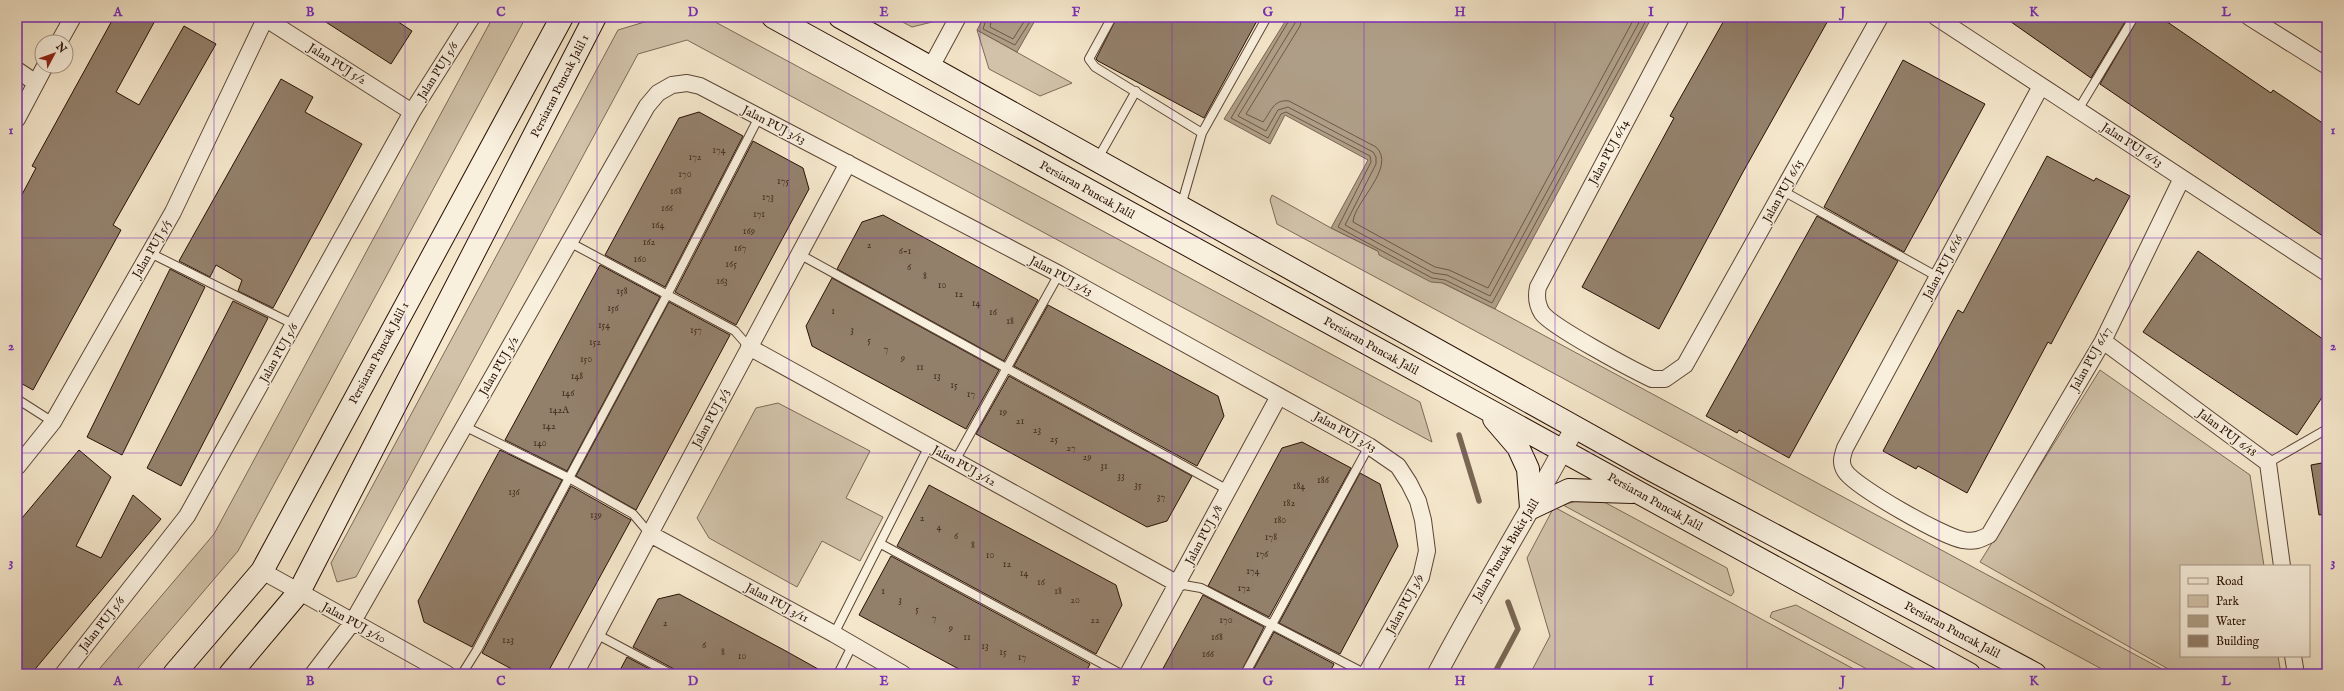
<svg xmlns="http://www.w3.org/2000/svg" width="2344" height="691" viewBox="0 0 2344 691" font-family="'IM FELL English',serif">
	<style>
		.green { fill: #d1c2a9; stroke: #7d6a57 }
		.water { fill: #af9e87; stroke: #796653 }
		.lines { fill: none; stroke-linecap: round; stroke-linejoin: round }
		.shore { stroke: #6c5846; stroke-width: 1 }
		.stream { stroke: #796653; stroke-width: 5.5 }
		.building { fill: #93806b; stroke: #291105 }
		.service-casing { stroke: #5c4636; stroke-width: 10 }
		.minor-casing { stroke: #5c4636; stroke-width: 18 }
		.tertiary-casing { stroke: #5c4636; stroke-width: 21 }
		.secondary-casing { stroke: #291105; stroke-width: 24 }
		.service { stroke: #f8efdd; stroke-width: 8 }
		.minor { stroke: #f8efdd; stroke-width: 16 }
		.tertiary { stroke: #f8efdd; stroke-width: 19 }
		.secondary { stroke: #f8efdd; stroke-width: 22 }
		.grid { fill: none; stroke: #7b2cbf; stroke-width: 1; stroke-opacity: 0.55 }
		.labels { text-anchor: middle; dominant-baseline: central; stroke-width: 3; stroke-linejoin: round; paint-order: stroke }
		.number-label { font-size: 10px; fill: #442d1e }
		.street-label { font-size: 12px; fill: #291105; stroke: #f8efdd }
		.neatline { fill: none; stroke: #7b2cbf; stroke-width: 1.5 }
		.grid-label { font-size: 13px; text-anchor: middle; font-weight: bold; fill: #7b2cbf }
	</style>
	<rect width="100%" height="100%" fill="#f4e6ca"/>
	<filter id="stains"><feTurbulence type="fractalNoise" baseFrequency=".005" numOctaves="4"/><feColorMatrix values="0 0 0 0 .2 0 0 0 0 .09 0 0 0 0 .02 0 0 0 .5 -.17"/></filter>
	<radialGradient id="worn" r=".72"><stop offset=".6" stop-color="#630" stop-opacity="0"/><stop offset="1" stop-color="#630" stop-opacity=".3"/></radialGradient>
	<path class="green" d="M 493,17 L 526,17 L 238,551 L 133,674 L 95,674 L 214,534 Z
		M 661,17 L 706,17 L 1420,402 L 1432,442 L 687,40 L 638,54 L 356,577 L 337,582 L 331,563 L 618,30 Z
		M 893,17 L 930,17 L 932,22 L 912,27 Z
		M 977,30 L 1072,83 L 1040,96 L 989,69 Z
		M 1272,195 L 1331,228 L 1495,309 L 2171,674 L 2111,674 L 1277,224 L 1270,200 Z
		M 2100,370 L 2250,475 L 2264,566 L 2181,566 L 2181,656 L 2278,656 L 2281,674 L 2177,674 L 1980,562 Z
		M 778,403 L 870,451 L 846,498 L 883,517 L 860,561 L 822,541 L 797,587 L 709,538 L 697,518 L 756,408 Z
		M 1593,496 L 1727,568 L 1734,592 L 1731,596 L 1563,505 Z
		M 1554,507 L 1863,674 L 1530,674 L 1550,636 L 1527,558 Z
		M 1796,605 L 1924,674 L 1876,674 L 1770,617 L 1772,612 Z"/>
	<path class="water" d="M 984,17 L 1037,17 L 1017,52 L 977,30 Z
		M 1288,17 L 1652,17 L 1495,309 L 1443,283 L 1431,282 L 1379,255 L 1378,251 L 1331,228 L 1368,160 L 1285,115 L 1270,144 L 1224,119 Z"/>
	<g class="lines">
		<path class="shore" d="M 987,17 L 983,29 L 1015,45 L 1033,17
			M 992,17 L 990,27 L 1013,39 L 1027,17
			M 1291,17 L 1231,118 L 1268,138 L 1281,114 L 1286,112 L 1370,156 L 1371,162 L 1338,227 L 1432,278 L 1445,280 L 1492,303 L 1648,17
			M 1296,17 L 1295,23 L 1238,116 L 1266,131 L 1278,110 L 1288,107 L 1373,152 L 1376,157 L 1376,164 L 1345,225 L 1433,273 L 1447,275 L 1490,296 L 1642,17
			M 1302,17 L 1300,26 L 1246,114 L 1263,122 C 1271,112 1273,99 1289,101 L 1376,147 C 1397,167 1354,202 1353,222 L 1435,267 L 1449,270 L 1488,288 L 1635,17"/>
		<path class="stream" d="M 1459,435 L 1479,501
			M 1494,674 L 1518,629 L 1508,602"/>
	</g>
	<path class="building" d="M 114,17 L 157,17 L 116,92 L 139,105 L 184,26 L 216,44 L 113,225 L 121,230 L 33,390 L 17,381 L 17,204 L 36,168 L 32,166 Z
		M 318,17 L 391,17 L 412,31 L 391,64 Z
		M 1117,17 L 1259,17 L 1204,118 L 1098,61 L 1096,59 Z
		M 1726,17 L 1830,17 L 1743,172 L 1659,329 L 1582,287 L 1674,118 L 1670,116 Z
		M 2004,17 L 2128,17 L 2091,78 Z
		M 2139,17 L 2160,17 L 2271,93 L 2273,90 L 2327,126 L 2327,239 L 2100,84 Z
		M 1903,60 L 1985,104 L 1904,252 L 1824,207 Z
		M 281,79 L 313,97 L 305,112 L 362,144 L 273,308 L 238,291 L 242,280 L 216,265 L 210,277 L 179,261 Z
		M 699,112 L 743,136 L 665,287 L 605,255 L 679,118 Z
		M 753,141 L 803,168 L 809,189 L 736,325 L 675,292 Z
		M 2047,156 L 2094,181 L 2096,178 L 2130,196 L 2051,344 L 2048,342 L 1967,493 L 1918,466 L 1916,469 L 1883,451 L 1958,310 L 1963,313 Z
		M 883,215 L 1038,300 L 1004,361 L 837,269 L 862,222 Z
		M 1817,216 L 1898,261 L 1789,458 L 1739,430 L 1737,433 L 1706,416 Z
		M 2198,251 L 2327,342 L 2327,390 L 2297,435 L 2143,332 Z
		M 600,265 L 660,297 L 567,471 L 505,440 Z
		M 170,269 L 205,287 L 122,455 L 87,437 Z
		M 832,278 L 999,370 L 966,429 L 812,346 L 806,326 Z
		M 233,301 L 268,318 L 181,486 L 147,468 Z
		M 669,302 L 730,335 L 636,510 L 576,476 Z
		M 1048,305 L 1218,396 L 1224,416 L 1197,466 L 1014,366 Z
		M 1009,376 L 1192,476 L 1167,521 L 1147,527 L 976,434 Z
		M 1302,442 L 1351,468 L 1269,617 L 1208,586 L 1282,448 Z
		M 79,450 L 111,477 L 76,546 L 101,558 L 133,495 L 161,519 L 31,674 L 17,674 L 17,524 Z
		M 500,450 L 562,480 L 472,647 L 424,622 L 418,601 Z
		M 2327,462 L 2327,514 L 2319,515 L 2311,465 Z
		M 1360,473 L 1380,484 L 1398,546 L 1340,654 L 1279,623 Z
		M 929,485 L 1116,585 L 1122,605 L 1096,654 L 897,546 Z
		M 571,486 L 631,520 L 548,672 L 541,674 L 521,674 L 482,653 Z
		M 891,556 L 1090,664 L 1085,674 L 968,674 L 859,615 Z
		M 679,594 L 784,650 L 827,674 L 676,674 L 674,669 L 633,647 L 658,599 Z
		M 1203,595 L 1264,627 L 1240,674 L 1160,674 Z
		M 1274,632 L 1334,664 L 1329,674 L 1251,674 Z
		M 627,657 L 659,674 L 618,674 Z"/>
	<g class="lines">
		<g class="service-casing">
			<path id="service" d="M 1112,17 L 1089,59 L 1095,67 L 1202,133
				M 2078,110 L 2134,17
				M 1097,160 L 1136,91
				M 1783,191 L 1938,277
				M 1181,206 L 1202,133 L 1267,17
				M 569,242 L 735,331 L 749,347
				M 150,253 L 295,325
				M 799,254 L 1228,490
				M 17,399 L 53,422
				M 464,426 L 569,478 L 633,514 L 650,534
				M 955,461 L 1059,274
				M 2268,463 L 2327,429
				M 881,544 L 1121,674
				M 1178,584 L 1201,588 L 1366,674
				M 596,634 L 671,674
				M 834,634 L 929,446
				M 462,674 L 477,650 L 667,295 L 759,117
				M 838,674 L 852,646
				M 1245,674 L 1369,446"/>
		</g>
		<g class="minor-casing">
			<path id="minor" d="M 263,17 L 412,112
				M 1681,17 L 1538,287 C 1536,296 1537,305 1542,313 C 1552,327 1633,370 1652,379 L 1665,379 L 1685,365 L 1880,17
				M 1936,17 L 2327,273
				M 2249,17 L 2327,66
				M 59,42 L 73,17
				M 931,67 L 958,17
				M 17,70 L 36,83
				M 2041,86 L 1845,448 C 1842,457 1840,463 1845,471 C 1855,487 1944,537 1963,540 C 1974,542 1979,540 1989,535 L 2103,341 L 2182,178
				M 17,119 L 45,66
				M 2103,341 L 2268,463 L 2282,566
				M 749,347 L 1178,584
				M 17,467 L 53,422 L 173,212 L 265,19
				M 650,534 L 834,634 L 903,674
				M 262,571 L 447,674
				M 2293,656 L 2296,674
				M 63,674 L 187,516 L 412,112 L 472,17
				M 313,674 L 352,623 L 647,106 L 658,93 L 672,85 L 687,83 L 700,86 L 1059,274 L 1369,446 L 1398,466 L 1409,483 L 1418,501 L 1423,520 L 1427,551 L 1421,577 L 1366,674
				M 575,674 L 848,163
				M 1128,674 L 1279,396"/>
		</g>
		<g class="tertiary-casing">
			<path id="tertiary" d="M 1437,674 C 1481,590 1531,511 1575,427"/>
		</g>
		<g class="secondary-casing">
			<path id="secondary" d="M 773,17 L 1969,674
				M 840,17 L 1650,469 L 2035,674
				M 1494,419 L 1518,447 L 1528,469 L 1531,508 L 1569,490 L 1632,492
				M 174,674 L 262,571 L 562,17
				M 230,674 L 299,592 L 595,17"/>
		</g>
		<use href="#service" class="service"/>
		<use href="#minor" class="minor"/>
		<use href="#tertiary" class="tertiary"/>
		<use href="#secondary" class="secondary"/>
	</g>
	<path class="grid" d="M 214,17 L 214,674M 405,17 L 405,674M 597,17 L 597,674M 789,17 L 789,674M 980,17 L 980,674M 1172,17 L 1172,674M 1364,17 L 1364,674M 1555,17 L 1555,674M 1747,17 L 1747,674M 1939,17 L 1939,674M 2130,17 L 2130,674M 17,238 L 2327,238M 17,453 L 2327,453"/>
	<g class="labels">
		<g class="number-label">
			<text x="719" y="150">174</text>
			<text x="695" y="157">172</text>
			<text x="685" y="174">170</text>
			<text x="783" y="181">175</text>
			<text x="676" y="191">168</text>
			<text x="768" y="197">173</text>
			<text x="667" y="208">166</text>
			<text x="759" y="214">171</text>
			<text x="658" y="225">164</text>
			<text x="749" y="231">169</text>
			<text x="649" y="242">162</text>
			<text x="869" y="245">2</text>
			<text x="740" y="248">167</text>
			<text x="905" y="251">6-1</text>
			<text x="640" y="259">160</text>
			<text x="731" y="264">165</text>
			<text x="909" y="267">6</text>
			<text x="925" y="276">8</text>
			<text x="722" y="281">163</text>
			<text x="942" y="285">10</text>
			<text x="622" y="291">158</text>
			<text x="959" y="294">12</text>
			<text x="976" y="303">14</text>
			<text x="613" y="308">156</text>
			<text x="833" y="311">1</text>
			<text x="993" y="312">16</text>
			<text x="1010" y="321">18</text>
			<text x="604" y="325">154</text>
			<text x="696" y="330">157</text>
			<text x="852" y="330">3</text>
			<text x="869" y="340">5</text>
			<text x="595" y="342">152</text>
			<text x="886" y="349">7</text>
			<text x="903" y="358">9</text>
			<text x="586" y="359">150</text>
			<text x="920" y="367">11</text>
			<text x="577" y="376">148</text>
			<text x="937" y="376">13</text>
			<text x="954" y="385">15</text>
			<text x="568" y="393">146</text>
			<text x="971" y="394">17</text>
			<text x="559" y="410">142A</text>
			<text x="1003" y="412">19</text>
			<text x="1020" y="421">21</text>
			<text x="549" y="426">142</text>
			<text x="1037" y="430">23</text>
			<text x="1054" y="439">25</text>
			<text x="540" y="443">140</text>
			<text x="1071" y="448">27</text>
			<text x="1087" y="457">29</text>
			<text x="1104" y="466">31</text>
			<text x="1121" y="476">33</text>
			<text x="1323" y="480">186</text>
			<text x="1138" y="485">35</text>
			<text x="1299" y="486">184</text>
			<text x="514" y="492">136</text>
			<text x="1161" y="497">37</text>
			<text x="1289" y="503">182</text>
			<text x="596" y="515">139</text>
			<text x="922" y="518">2</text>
			<text x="1280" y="520">180</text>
			<text x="939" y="527">4</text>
			<text x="956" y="536">6</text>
			<text x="1271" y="537">178</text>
			<text x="973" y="545">8</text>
			<text x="1262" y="554">176</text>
			<text x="990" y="555">10</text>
			<text x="1007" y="564">12</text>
			<text x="1253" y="571">174</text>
			<text x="1024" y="573">14</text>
			<text x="1041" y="582">16</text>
			<text x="1244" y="588">172</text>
			<text x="883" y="591">1</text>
			<text x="1058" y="591">18</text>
			<text x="900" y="600">3</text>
			<text x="1075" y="600">20</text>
			<text x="917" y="609">5</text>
			<text x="934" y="618">7</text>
			<text x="1095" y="620">22</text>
			<text x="1226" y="620">170</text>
			<text x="665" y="623">2</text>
			<text x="951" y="628">9</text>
			<text x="967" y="637">11</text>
			<text x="1217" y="637">168</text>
			<text x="508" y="640">123</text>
			<text x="704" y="645">6</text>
			<text x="985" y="646">13</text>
			<text x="723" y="652">8</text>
			<text x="1003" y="652">15</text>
			<text x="1208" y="654">166</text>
			<text x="742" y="656">10</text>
			<text x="1022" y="657">17</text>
		</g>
		<g class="street-label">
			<text transform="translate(337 64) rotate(32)">Jalan PUJ 5/2</text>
			<text transform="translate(438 71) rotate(-58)">Jalan PUJ 5/6</text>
			<text transform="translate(560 86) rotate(-63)">Persiaran Puncak Jalil 1</text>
			<text transform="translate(774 125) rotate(27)">Jalan PUJ 3/13</text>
			<text transform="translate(2132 145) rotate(33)">Jalan PUJ 6/13</text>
			<text transform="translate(1609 152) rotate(-62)">Jalan PUJ 6/14</text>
			<text transform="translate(1087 190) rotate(29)">Persiaran Puncak Jalil</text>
			<text transform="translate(1783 191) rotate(-61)">Jalan PUJ 6/15</text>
			<text transform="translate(152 249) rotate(-60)">Jalan PUJ 5/5</text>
			<text transform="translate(1943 267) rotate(-62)">Jalan PUJ 6/16</text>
			<text transform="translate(1061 276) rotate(28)">Jalan PUJ 3/13</text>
			<text transform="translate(1371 346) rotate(29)">Persiaran Puncak Jalil</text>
			<text transform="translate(279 353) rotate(-61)">Jalan PUJ 5/6</text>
			<text transform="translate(379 353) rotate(-62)">Persiaran Puncak Jalil 1</text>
			<text transform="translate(2091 359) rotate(-61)">Jalan PUJ 6/17</text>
			<text transform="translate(499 366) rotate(-60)">Jalan PUJ 3/2</text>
			<text transform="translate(711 418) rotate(-62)">Jalan PUJ 3/3</text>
			<text transform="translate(1345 432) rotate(29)">Jalan PUJ 3/13</text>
			<text transform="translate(2227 433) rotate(37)">Jalan PUJ 6/18</text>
			<text transform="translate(964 466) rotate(29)">Jalan PUJ 3/12</text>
			<text transform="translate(1655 502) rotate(29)">Persiaran Puncak Jalil</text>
			<text transform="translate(1204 535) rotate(-62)">Jalan PUJ 3/8</text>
			<text transform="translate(1506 550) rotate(-59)">Jalan Puncak Bukit Jalil</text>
			<text transform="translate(777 603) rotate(28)">Jalan PUJ 3/11</text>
			<text transform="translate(1405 604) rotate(-62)">Jalan PUJ 3/9</text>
			<text transform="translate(354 623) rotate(29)">Jalan PUJ 3/10</text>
			<text transform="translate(102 624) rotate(-52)">Jalan PUJ 5/6</text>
			<text transform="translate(1952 630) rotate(28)">Persiaran Puncak Jalil</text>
		</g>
	</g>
	<rect width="2344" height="691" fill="none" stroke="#f4e6ca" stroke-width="44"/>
	<rect x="2180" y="565" width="130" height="92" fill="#f8efdd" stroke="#a59687"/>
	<rect x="2188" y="578" width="20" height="6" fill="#f8efdd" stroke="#a59687"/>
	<text x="2216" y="585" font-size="12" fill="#291105">Road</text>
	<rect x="2188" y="595" width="20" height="12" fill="#d1c2a9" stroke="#a59687"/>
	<text x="2216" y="605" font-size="12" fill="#291105">Park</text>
	<rect x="2188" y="615" width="20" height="12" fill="#af9e87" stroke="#a59687"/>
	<text x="2216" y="625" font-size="12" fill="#291105">Water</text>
	<rect x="2188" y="635" width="20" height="12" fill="#93806b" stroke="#a59687"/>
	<text x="2216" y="645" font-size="12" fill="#291105">Building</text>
	<g transform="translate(54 54) rotate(49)"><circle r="19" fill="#f8efdd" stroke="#a59687"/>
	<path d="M0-3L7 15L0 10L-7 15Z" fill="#8f2418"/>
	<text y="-6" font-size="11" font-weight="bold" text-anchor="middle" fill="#291105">N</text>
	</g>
	<rect x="22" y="22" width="2300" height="647" class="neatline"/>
	<g class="grid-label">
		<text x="118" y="16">A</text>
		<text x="310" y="16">B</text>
		<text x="501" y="16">C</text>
		<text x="693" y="16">D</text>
		<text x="884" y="16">E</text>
		<text x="1076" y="16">F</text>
		<text x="1268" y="16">G</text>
		<text x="1460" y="16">H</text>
		<text x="1651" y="16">I</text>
		<text x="1843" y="16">J</text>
		<text x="2034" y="16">K</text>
		<text x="2226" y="16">L</text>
		<text x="11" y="134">1</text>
		<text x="2333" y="134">1</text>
		<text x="11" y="350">2</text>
		<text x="2333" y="350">2</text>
		<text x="11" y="566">3</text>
		<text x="2333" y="566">3</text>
		<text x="118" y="685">A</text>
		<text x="310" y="685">B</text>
		<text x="501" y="685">C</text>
		<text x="693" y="685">D</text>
		<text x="884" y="685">E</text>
		<text x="1076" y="685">F</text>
		<text x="1268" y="685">G</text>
		<text x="1460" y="685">H</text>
		<text x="1651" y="685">I</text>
		<text x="1843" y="685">J</text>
		<text x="2034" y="685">K</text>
		<text x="2226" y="685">L</text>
	</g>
	<rect width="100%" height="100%" filter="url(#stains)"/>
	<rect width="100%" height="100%" fill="url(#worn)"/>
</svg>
